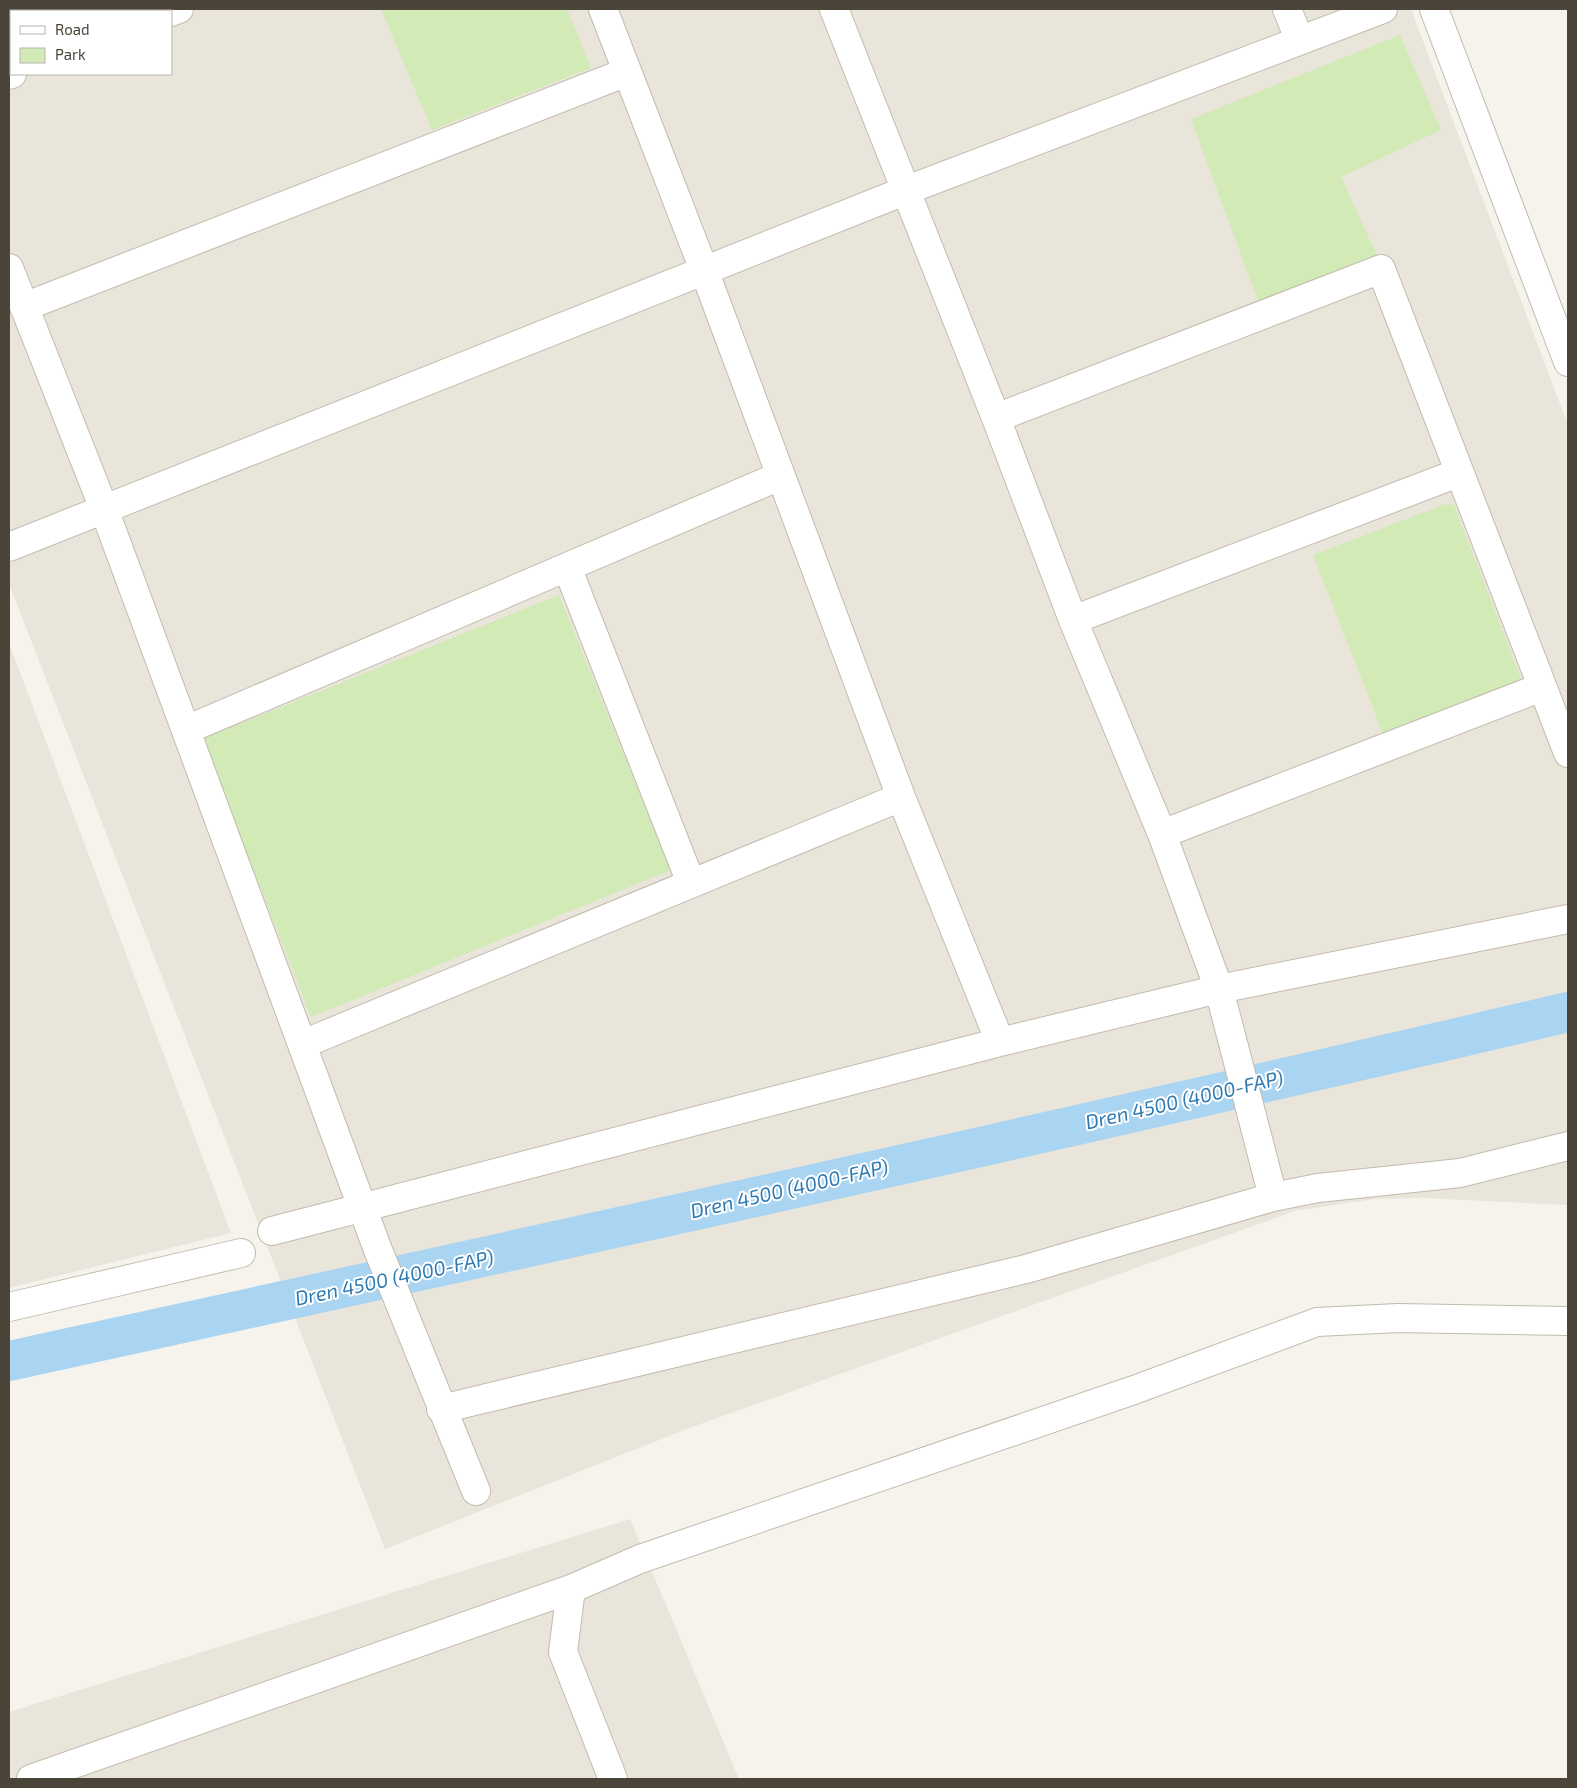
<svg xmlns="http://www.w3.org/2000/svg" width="1577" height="1788" viewBox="0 0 1577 1788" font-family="'Exo 2',sans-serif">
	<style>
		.residential { fill: #eae5da; fill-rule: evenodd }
		.green { fill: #d2eab5 }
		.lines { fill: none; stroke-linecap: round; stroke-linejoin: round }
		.canal { stroke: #a9d4f2; stroke-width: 40 }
		.minor-casing { stroke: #c2bbae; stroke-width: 30 }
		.minor { stroke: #fff; stroke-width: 28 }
		.labels { text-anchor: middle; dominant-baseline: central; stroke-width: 4; stroke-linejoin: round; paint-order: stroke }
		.water-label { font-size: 20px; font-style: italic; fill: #2e7ab2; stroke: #fff }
	</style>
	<rect width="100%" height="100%" fill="#f6f3ec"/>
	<path class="residential" d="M 9,9 L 1411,9 L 1568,425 L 1568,1205 L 1423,1198 L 1375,1199 L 1295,1211 L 692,1427 L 385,1549 L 9,584 ZM 11,11 L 171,11 L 171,74 L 11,74 Z
		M 9,643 L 231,1233 L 9,1288 Z
		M 630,1519 L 739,1779 L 9,1779 L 9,1712 Z"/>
	<path class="green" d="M 9,9 L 100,9 L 94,11 L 11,11 L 11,46 L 9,47 Z
		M 381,9 L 567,9 L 591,68 L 432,130 Z
		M 1400,35 L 1441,130 L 1341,177 L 1378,258 L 1259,304 L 1191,119 Z
		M 1445,504 L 1454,505 L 1519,673 L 1520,683 L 1383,734 L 1313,555 Z
		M 559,595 L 671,870 L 311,1017 L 202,739 Z"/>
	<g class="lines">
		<path class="canal" d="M 9,1361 C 529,1247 1050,1134 1568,1012"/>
		<g class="minor-casing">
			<path id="minor" d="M 603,9 L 704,270 L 901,797 L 1000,1042
				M 834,9 L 996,418 L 1073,620 L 1162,834 L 1219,989 L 1273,1197
				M 1287,9 L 1299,39
				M 1434,9 L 1568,362
				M 171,12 L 179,9
				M 9,75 L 12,74
				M 9,268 L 104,509 L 378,1250 L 476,1491
				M 24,307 L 627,72
				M 996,418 L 1381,269 L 1568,753
				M 9,547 L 907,190 L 1383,9
				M 567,567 L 691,883
				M 1073,620 L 1458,473
				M 186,730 L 780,476
				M 1162,834 L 1542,687
				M 303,1044 L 901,797
				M 272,1231 L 1000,1042 L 1219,989 L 1568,919
				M 9,1307 L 241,1253
				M 441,1409 L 1026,1269 L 1273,1197 L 1318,1188 L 1460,1173 L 1568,1146
				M 571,1589 L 563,1652 L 613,1779
				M 31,1779 L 571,1589 L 640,1559 L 1134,1390 L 1317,1322 L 1398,1318 L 1568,1321"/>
		</g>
		<use href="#minor" class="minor"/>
	</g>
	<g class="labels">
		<g class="water-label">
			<text transform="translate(1184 1099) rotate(-13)">Dren 4500 (4000-FAP)</text>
			<text transform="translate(789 1188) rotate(-13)">Dren 4500 (4000-FAP)</text>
			<text transform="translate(394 1277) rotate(-12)">Dren 4500 (4000-FAP)</text>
		</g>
	</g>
	<rect width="1577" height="1788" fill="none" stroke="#4b4439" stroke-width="20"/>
	<rect x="10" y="10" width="162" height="65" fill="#ffffff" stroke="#b7b4b0"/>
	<rect x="20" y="26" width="25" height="8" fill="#ffffff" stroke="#b7b4b0"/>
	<text x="55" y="35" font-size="15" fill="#4b4439">Road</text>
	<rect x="20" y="48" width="25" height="15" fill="#d2eab5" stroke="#b7b4b0"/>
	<text x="55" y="60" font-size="15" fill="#4b4439">Park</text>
</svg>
